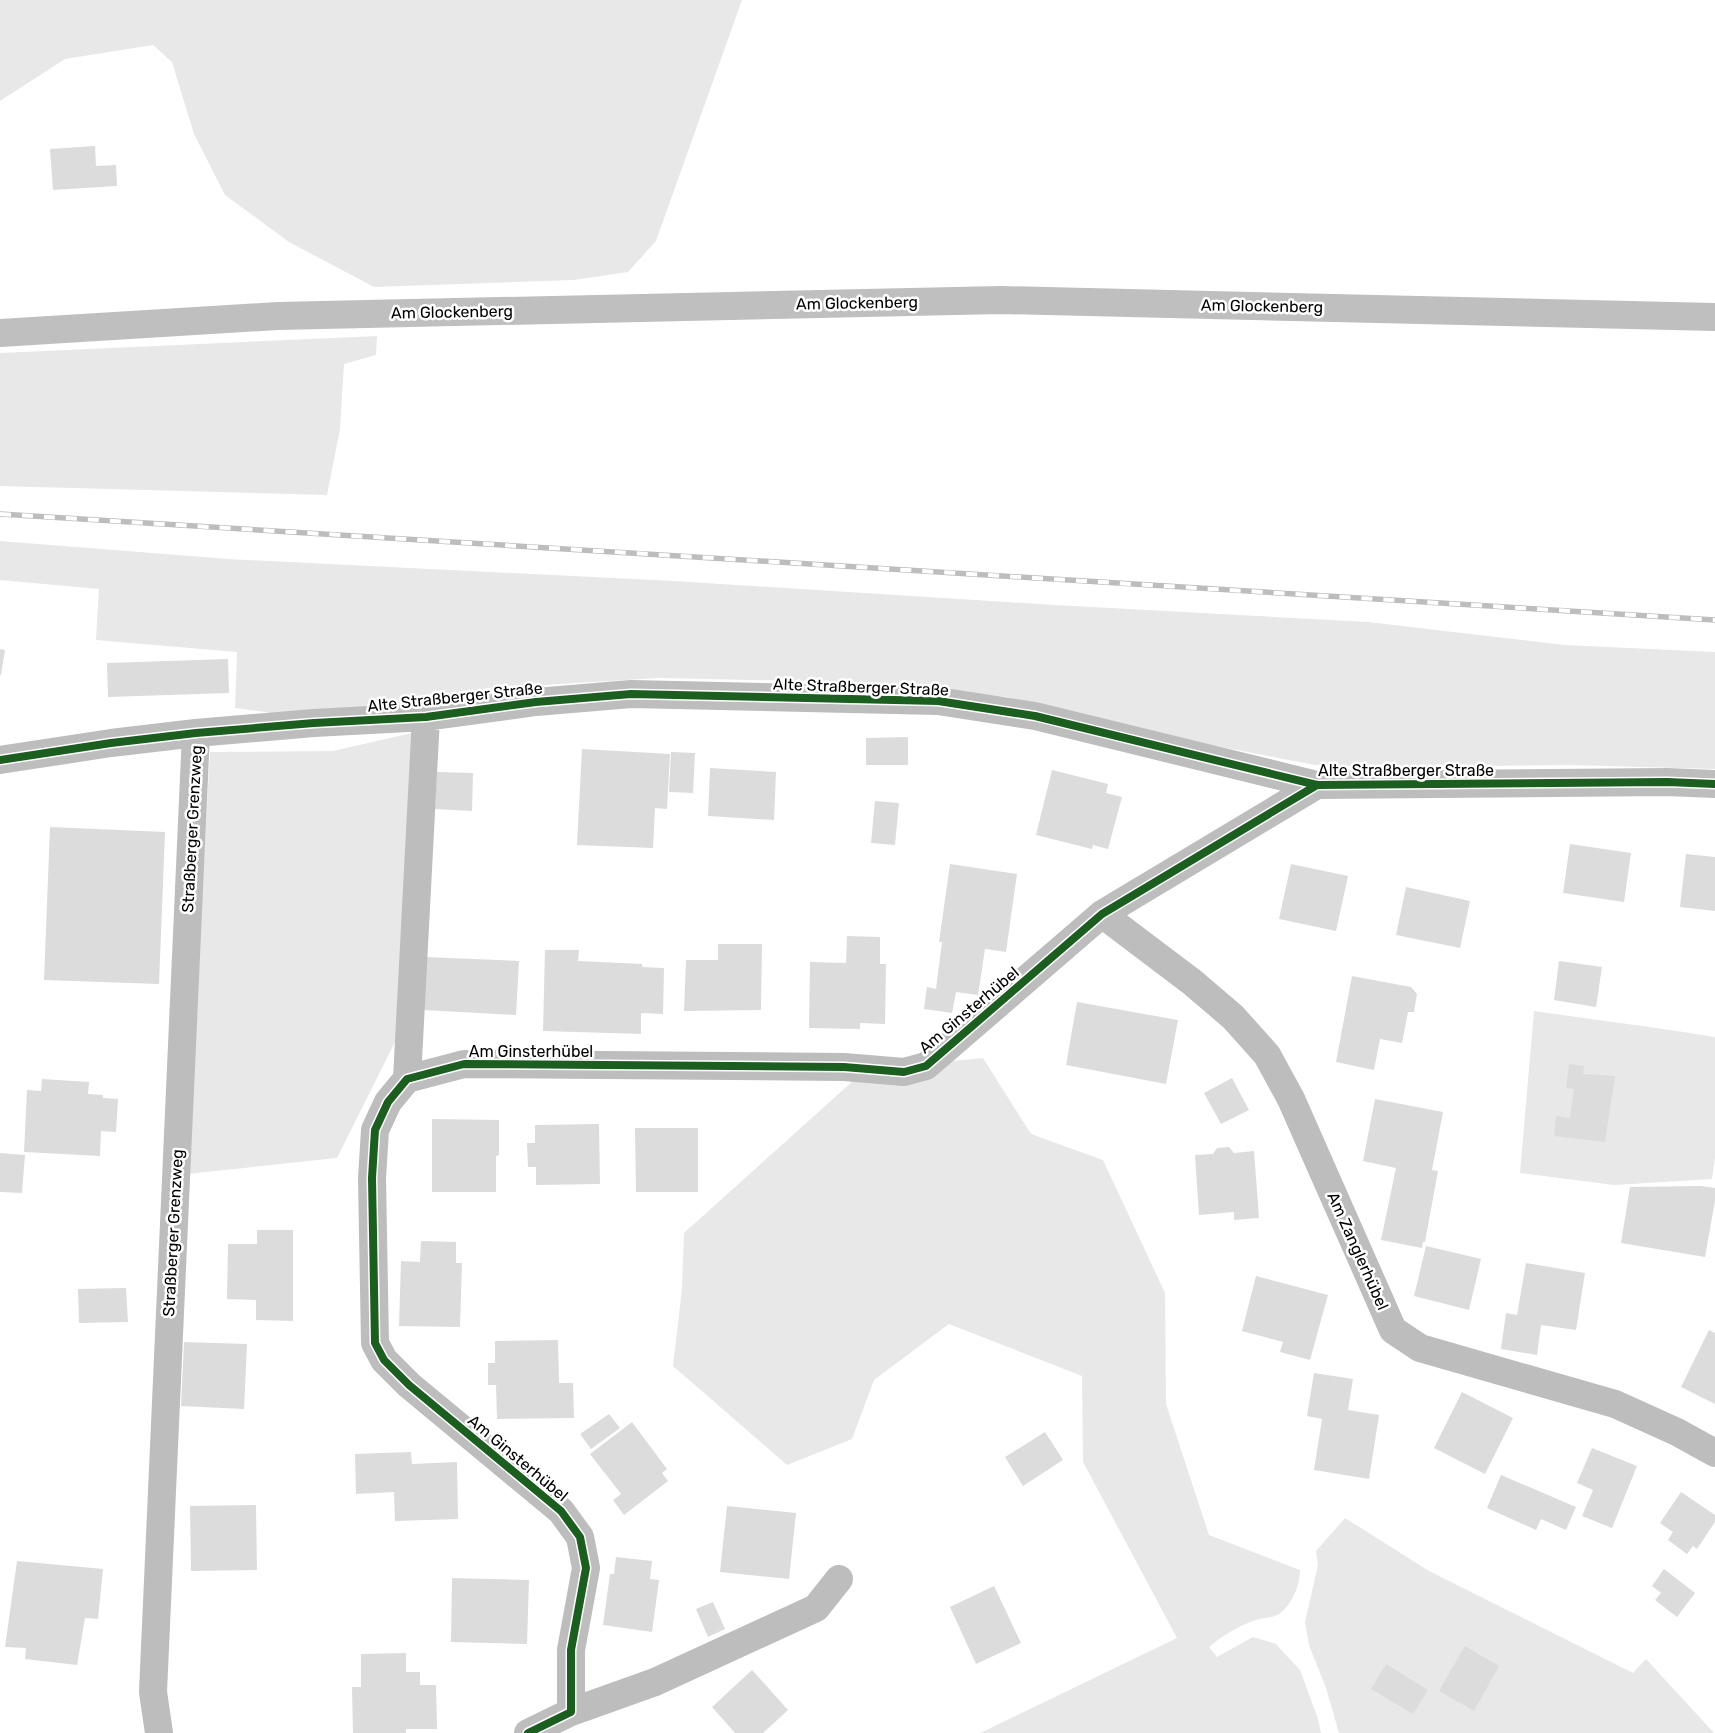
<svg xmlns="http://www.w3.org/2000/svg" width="1715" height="1733" viewBox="0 0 1715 1733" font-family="Rubik,sans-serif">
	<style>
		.green { fill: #e8e8e8 }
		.building { fill: #dcdcdc }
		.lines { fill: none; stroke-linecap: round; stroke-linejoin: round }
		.minor { stroke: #bdbdbd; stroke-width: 28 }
		.secondary { stroke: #bfbfbf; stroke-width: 28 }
		.rail-casing { stroke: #bdbdbd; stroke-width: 5.5 }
		.rail { stroke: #fff; stroke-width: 4; stroke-dasharray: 11; stroke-linecap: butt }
		.cycleway-casing { stroke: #fff; stroke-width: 11 }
		.cycleway { stroke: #1b5e20; stroke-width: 8 }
		.labels { text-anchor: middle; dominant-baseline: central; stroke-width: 5; stroke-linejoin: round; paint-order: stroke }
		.street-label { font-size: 16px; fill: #000; stroke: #fff }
	</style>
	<rect width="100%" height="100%" fill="#fff"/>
	<path class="green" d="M 0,0 L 742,0 L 656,241 L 628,272 L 574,280 L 374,287 L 289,242 L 225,195 L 194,134 L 172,62 L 153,45 L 65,59 L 0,101 Z
		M 377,336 L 376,355 L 344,364 L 340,429 L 327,495 L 0,486 L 0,353 Z
		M 0,541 L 228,559 L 674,581 L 1055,605 L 1368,622 L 1565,645 L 1715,652 L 1715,769 L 1570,765 L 1405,767 L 1315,765 L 1195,742 L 1106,722 L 1007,697 L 854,682 L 659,678 L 543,685 L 367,709 L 272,713 L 235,708 L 237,652 L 96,640 L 99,589 L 0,580 Z
		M 412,733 L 397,1038 L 337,1158 L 187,1174 L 210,752 L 333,751 Z
		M 1534,1011 C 1595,1020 1655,1027 1715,1037 L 1715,1157 L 1712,1179 L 1614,1185 L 1520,1173 Z
		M 983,1058 L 1031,1134 L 1103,1160 L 1165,1293 L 1166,1404 L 1209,1535 L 1300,1570 C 1300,1585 1292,1605 1279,1614 C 1273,1618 1263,1618 1256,1620 C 1240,1625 1222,1636 1209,1647 L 1217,1657 L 1253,1637 L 1276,1644 L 1300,1670 L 1318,1719 L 1321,1733 L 980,1733 L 1177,1638 L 1083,1462 L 1082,1376 L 949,1324 L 874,1380 L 852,1439 L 787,1465 L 673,1366 L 682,1289 L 684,1233 L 854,1080 L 952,1061 Z
		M 1345,1518 L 1429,1571 L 1633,1673 L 1646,1659 L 1714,1733 L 1339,1733 L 1326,1688 L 1309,1645 L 1305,1622 L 1318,1565 L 1316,1551 Z"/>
	<path class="building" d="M 95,146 L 96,166 L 116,165 L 117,186 L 53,190 L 50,149 Z
		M 0,649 L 5,650 L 1,675 L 0,675 Z
		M 228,659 L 229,693 L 108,697 L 107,663 Z
		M 908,737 L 908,765 L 866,765 L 866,738 Z
		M 582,749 L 670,754 L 667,809 L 655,808 L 653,848 L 577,845 Z
		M 671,752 L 695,753 L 693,793 L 669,792 Z
		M 710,768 L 776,772 L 774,820 L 708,816 Z
		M 1052,770 L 1108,784 L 1106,793 L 1122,797 L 1108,849 L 1093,845 L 1092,849 L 1036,835 Z
		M 437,772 L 473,773 L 472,811 L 435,809 Z
		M 875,801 L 899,803 L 895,845 L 871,843 Z
		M 50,827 L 165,832 L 159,984 L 44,980 Z
		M 1570,844 L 1631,853 L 1624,902 L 1563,893 Z
		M 1686,854 L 1715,857 L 1715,911 L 1680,907 Z
		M 950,864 L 1017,874 L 1006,952 L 985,949 L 978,995 L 956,992 L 952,1013 L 924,1009 L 927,987 L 936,989 L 942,942 L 939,942 Z
		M 1291,864 L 1348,876 L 1336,931 L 1279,919 Z
		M 1406,887 L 1470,901 L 1460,948 L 1396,935 Z
		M 847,936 L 880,937 L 880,964 L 886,964 L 885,1024 L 860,1023 L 860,1029 L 809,1028 L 810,962 L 846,963 Z
		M 718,944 L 762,944 L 761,1010 L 684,1011 L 686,960 L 718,960 Z
		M 545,950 L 579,950 L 578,961 L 642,964 L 642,967 L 664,968 L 663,1014 L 641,1013 L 641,1034 L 543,1031 Z
		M 426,957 L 519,961 L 516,1015 L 423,1010 Z
		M 1559,961 L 1602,967 L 1596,1007 L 1554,1000 Z
		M 1352,976 L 1411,987 L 1417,994 L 1414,1012 L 1408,1012 L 1402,1043 L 1380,1039 L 1374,1070 L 1336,1062 Z
		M 1077,1002 L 1178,1020 L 1166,1084 L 1066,1065 Z
		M 1569,1064 L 1584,1066 L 1583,1074 L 1615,1076 L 1605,1142 L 1554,1136 L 1556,1116 L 1570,1118 L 1574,1089 L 1566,1088 Z
		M 1232,1078 L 1249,1110 L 1221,1124 L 1204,1093 Z
		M 42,1079 L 89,1082 L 88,1094 L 103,1095 L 103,1098 L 118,1099 L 116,1132 L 101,1131 L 100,1156 L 24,1152 L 27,1090 L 41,1091 Z
		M 1375,1099 L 1443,1112 L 1432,1170 L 1438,1171 L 1425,1242 L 1423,1242 L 1422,1248 L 1381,1240 L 1396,1168 L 1363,1161 Z
		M 432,1119 L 499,1120 L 499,1155 L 496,1156 L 496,1192 L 432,1192 Z
		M 599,1124 L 600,1184 L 536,1185 L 536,1167 L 528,1167 L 527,1143 L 535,1143 L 535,1125 Z
		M 635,1128 L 698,1128 L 698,1192 L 636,1192 Z
		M 1229,1147 L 1234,1153 L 1254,1151 L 1259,1218 L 1234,1220 L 1234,1212 L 1199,1215 L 1195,1155 L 1213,1154 L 1217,1148 Z
		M 0,1153 L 25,1155 L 22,1193 L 0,1192 Z
		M 1701,1186 L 1715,1188 L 1715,1201 L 1705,1257 L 1621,1243 L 1630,1187 Z
		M 257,1230 L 293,1230 L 293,1321 L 256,1320 L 256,1300 L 227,1299 L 228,1244 L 257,1244 Z
		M 421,1241 L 456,1242 L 456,1263 L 462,1263 L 460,1327 L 399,1326 L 401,1261 L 420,1262 Z
		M 1426,1246 L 1481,1259 L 1469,1310 L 1414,1296 Z
		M 1526,1263 L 1585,1273 L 1576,1330 L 1541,1325 L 1537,1355 L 1501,1349 L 1506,1313 L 1517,1315 Z
		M 1256,1276 L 1328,1295 L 1310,1360 L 1280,1352 L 1283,1342 L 1242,1331 Z
		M 126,1288 L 128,1322 L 79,1323 L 78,1289 Z
		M 1709,1330 L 1715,1333 L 1715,1404 L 1681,1387 Z
		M 558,1340 L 559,1383 L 573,1383 L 574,1418 L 497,1419 L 496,1385 L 488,1385 L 488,1363 L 495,1363 L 495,1341 Z
		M 184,1342 L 247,1344 L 244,1409 L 181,1406 Z
		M 1314,1373 L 1353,1379 L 1348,1410 L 1379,1415 L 1369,1479 L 1314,1470 L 1322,1419 L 1307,1416 Z
		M 1462,1392 L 1513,1418 L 1485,1474 L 1434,1448 Z
		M 609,1414 L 620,1428 L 591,1449 L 580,1434 Z
		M 632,1422 L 667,1469 L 662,1473 L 668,1481 L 624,1515 L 613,1500 L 621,1494 L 590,1454 Z
		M 1045,1432 L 1063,1460 L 1023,1486 L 1005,1457 Z
		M 1592,1448 L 1637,1466 L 1612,1528 L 1582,1516 L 1593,1490 L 1577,1483 Z
		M 411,1452 L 412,1464 L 457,1462 L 458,1519 L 395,1521 L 394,1492 L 356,1494 L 355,1454 Z
		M 1501,1475 L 1576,1507 L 1566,1530 L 1541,1519 L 1536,1530 L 1487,1508 Z
		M 1681,1492 L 1715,1515 L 1715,1522 L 1697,1549 L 1693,1546 L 1687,1554 L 1668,1540 L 1673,1532 L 1660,1523 Z
		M 256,1505 L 257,1570 L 191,1571 L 190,1506 Z
		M 727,1506 L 796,1513 L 789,1579 L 720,1572 Z
		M 616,1557 L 652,1561 L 650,1579 L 659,1580 L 652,1632 L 603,1625 L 610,1574 L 614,1574 Z
		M 17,1561 L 103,1569 L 98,1619 L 85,1618 L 77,1665 L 25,1659 L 26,1648 L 5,1647 Z
		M 1664,1569 L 1695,1593 L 1677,1617 L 1655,1600 L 1661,1593 L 1652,1586 Z
		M 452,1578 L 529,1580 L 527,1644 L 451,1642 Z
		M 994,1586 L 1021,1643 L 976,1664 L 950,1607 Z
		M 713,1602 L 725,1629 L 708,1637 L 696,1609 Z
		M 1465,1646 L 1499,1666 L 1474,1711 L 1439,1691 Z
		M 406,1653 L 406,1672 L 420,1672 L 420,1685 L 436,1685 L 437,1729 L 406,1729 L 406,1733 L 353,1733 L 352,1687 L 361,1687 L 361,1654 Z
		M 1386,1664 L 1428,1690 L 1413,1714 L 1371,1689 Z
		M 752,1670 L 788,1710 L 763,1733 L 735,1733 L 712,1707 Z"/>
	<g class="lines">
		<path class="minor" d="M 0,760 L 111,743 L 196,733 L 314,723 L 426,717 L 536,702 L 631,694 L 938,701 L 1035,716 L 1317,785 L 1667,782 L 1715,784
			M 1102,914 L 1192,982 L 1233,1017 L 1267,1055 L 1291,1099 L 1393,1330 L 1420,1348 L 1615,1404 L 1677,1432 L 1715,1453
			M 407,1079 L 426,717
			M 571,1712 L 655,1682 L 816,1608 L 839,1579
			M 159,1733 L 153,1692 L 196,733
			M 528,1733 L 571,1712 L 571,1650 L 586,1568 L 580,1537 L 561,1511 L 409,1385 L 384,1360 L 375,1343 L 372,1178 L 375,1130 L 388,1102 L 407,1079 L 464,1064 L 844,1067 L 904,1072 L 926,1066 L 1102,914 L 1317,785"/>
		<path class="secondary" d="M 0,333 L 278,316 L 1001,300 L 1715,317"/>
		<g class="rail-casing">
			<path id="rail" d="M 0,514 L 1715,620"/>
		</g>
		<use href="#rail" class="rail"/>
		<g class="cycleway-casing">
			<path id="cycleway" d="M 0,760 L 111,743 L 196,733 L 314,723 L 426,717 L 536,702 L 631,694 L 938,701 L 1035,716 L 1317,785 L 1667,782 L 1715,784
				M 528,1733 L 571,1712 L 571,1650 L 586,1568 L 580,1537 L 561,1511 L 409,1385 L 384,1360 L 375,1343 L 372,1178 L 375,1130 L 388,1102 L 407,1079 L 464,1064 L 844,1067 L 904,1072 L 926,1066 L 1102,914 L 1317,785"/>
		</g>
		<use href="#cycleway" class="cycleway"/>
	</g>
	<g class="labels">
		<g class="street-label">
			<text transform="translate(857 303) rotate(-1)">Am Glockenberg</text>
			<text transform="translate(1262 306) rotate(1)">Am Glockenberg</text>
			<text transform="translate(452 312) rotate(-1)">Am Glockenberg</text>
			<text transform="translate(861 687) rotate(2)">Alte Straßberger Straße</text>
			<text transform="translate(455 697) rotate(-6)">Alte Straßberger Straße</text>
			<text x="1406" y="770">Alte Straßberger Straße</text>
			<text transform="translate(192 829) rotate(-87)">Straßberger Grenzweg</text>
			<text transform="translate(969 1010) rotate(-40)">Am Ginsterhübel</text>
			<text x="531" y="1051">Am Ginsterhübel</text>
			<text transform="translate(173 1233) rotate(-87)">Straßberger Grenzweg</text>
			<text transform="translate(1358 1251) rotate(66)">Am Zanglerhübel</text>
			<text transform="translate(518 1458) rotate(40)">Am Ginsterhübel</text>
		</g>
	</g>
</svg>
